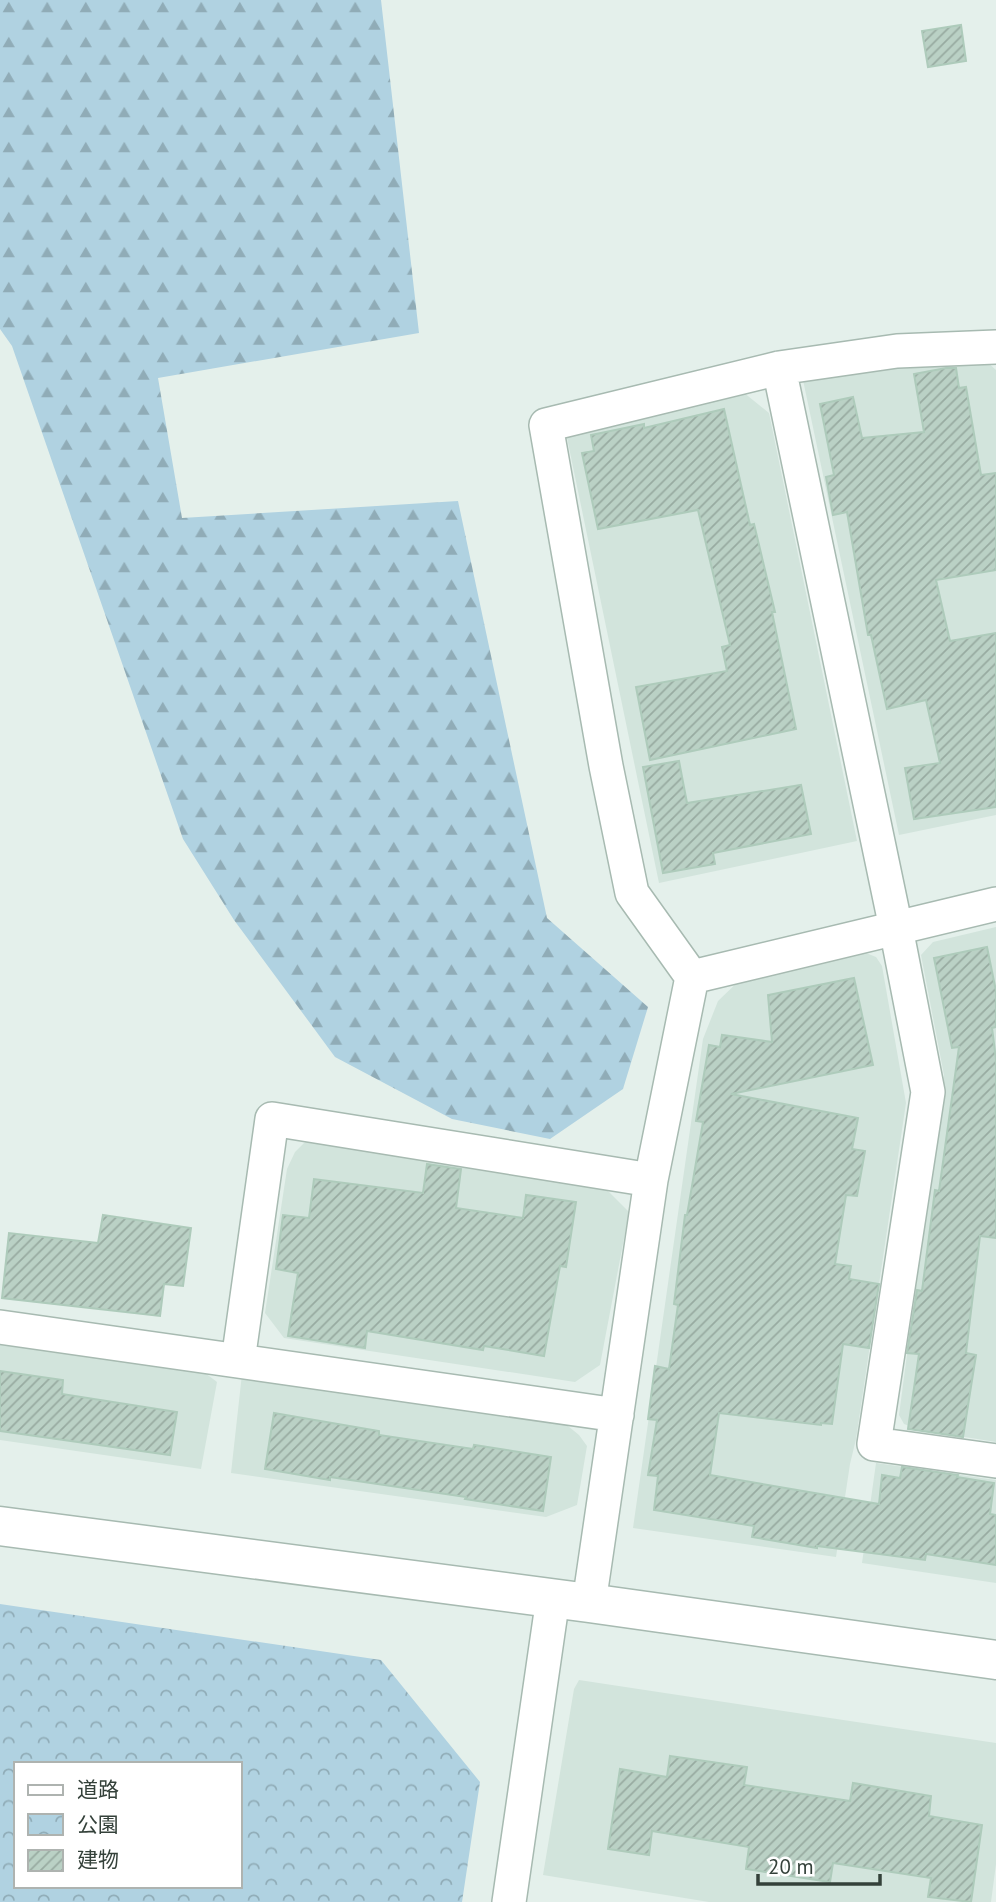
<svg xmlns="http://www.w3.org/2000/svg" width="996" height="1902" viewBox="0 0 996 1902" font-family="'PT Sans','Noto Sans JP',sans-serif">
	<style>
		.residential { fill: #d2e4dc }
		.forest { fill: url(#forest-firs) }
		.park { fill: url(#park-crowns); fill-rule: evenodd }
		.building { fill: url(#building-hatch); stroke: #aecbbb; stroke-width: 2 }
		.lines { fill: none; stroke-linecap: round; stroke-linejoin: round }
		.minor-casing { stroke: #a7bab1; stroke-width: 36 }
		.tertiary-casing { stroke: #a7bab1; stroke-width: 41 }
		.minor { stroke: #fff; stroke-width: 33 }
		.tertiary { stroke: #fff; stroke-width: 38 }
	</style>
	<defs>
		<pattern id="forest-firs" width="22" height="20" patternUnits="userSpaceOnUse" patternTransform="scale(1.75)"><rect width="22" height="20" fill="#b0d2e1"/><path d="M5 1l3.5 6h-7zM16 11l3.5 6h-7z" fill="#90acb7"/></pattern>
		<pattern id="park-crowns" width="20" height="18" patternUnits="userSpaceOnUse" patternTransform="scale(1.75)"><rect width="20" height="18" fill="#b0d2e1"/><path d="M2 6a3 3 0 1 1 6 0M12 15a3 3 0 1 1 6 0" fill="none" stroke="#90acb7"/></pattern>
		<pattern id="building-hatch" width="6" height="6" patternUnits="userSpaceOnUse" patternTransform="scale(1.75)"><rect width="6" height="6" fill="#bad1c5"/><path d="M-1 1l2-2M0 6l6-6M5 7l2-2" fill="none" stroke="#98aba1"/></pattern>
	</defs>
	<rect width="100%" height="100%" fill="#e4f0eb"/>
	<path class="residential" d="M 985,360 L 996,370 L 996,815 L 899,835 L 803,380 L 901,361 Z
		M 743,392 L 769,413 L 857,841 L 659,883 L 566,433 Z
		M 996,927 L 996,1442 L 921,1430 L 904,1424 L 899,1415 L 944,1075 L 921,955 L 933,942 Z
		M 866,953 L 876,957 L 882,966 L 906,1103 L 856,1439 L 850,1464 L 836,1557 L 633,1528 L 703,1039 L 718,1001 L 745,975 L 763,970 Z
		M 314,1139 L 595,1182 L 609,1192 L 629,1212 L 600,1365 L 575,1382 L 284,1338 L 265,1313 L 287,1169 L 295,1152 L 304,1143 Z
		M 0,1338 L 200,1369 L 217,1382 L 201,1469 L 0,1440 Z
		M 242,1374 L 563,1422 L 579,1435 L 587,1446 L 577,1505 L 546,1517 L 231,1473 Z
		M 876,1463 L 996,1480 L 996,1583 L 862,1563 Z
		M 579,1680 L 996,1743 L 996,1864 L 991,1902 L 709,1902 L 543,1875 L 574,1689 Z"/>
	<path class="forest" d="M 0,0 L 381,0 L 419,333 L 158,378 L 182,518 L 458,501 L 547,918 L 648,1007 L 623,1089 L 550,1139 L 452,1119 L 335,1057 L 234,920 L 183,839 L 12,346 L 0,329 Z"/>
	<path class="park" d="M 0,1604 L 381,1660 L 480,1782 L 462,1902 L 0,1902 ZM 16,1764 L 240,1764 L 240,1886 L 16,1886 Z"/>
	<path class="building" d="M 961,25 L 966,61 L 928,67 L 922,31 Z
		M 946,368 L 956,368 L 959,388 L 966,387 L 981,475 L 996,473 L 996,570 L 936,580 L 950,641 L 996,633 L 996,807 L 914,819 L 905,768 L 940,763 L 926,700 L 887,709 L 871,635 L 868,635 L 847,512 L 833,515 L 826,477 L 834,475 L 820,404 L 853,397 L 862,438 L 924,432 L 914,374 Z
		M 724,409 L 750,525 L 754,524 L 775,612 L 772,612 L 796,729 L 650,760 L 636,687 L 727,671 L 722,647 L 730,645 L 698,510 L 598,529 L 582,453 L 594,451 L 591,435 L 644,424 L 644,428 Z
		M 679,761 L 687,803 L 801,785 L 811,834 L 713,853 L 715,864 L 663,873 L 643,767 Z
		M 987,947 L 996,991 L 996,1027 L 992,1028 L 996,1059 L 996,1238 L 980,1236 L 966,1353 L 976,1355 L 963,1437 L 908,1429 L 919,1354 L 907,1353 L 917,1290 L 922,1291 L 935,1190 L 939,1191 L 959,1047 L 952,1048 L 934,958 Z
		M 854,978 L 873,1065 L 731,1094 L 858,1118 L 852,1149 L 865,1151 L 857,1196 L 846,1195 L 835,1264 L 851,1266 L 849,1279 L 879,1284 L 869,1348 L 843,1344 L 832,1424 L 821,1423 L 821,1425 L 719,1413 L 710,1475 L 879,1504 L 882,1475 L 900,1478 L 902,1467 L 958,1475 L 957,1477 L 994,1483 L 990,1514 L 996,1515 L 996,1565 L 926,1554 L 925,1560 L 817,1546 L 817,1548 L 752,1537 L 754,1526 L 654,1510 L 658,1476 L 648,1475 L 657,1420 L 648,1419 L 655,1366 L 669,1369 L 678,1305 L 674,1304 L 685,1215 L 687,1215 L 703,1122 L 696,1121 L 709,1045 L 720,1047 L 722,1035 L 772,1042 L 768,995 Z
		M 427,1164 L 461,1169 L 456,1208 L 523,1218 L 526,1195 L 576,1202 L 566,1267 L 560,1266 L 544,1356 L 484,1346 L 483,1350 L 367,1331 L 365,1348 L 288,1336 L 298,1273 L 276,1269 L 283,1215 L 309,1218 L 314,1179 L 423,1193 Z
		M 103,1215 L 191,1228 L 183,1286 L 164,1284 L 160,1316 L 2,1298 L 9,1233 L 98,1243 Z
		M 0,1371 L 63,1380 L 62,1394 L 177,1412 L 170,1455 L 0,1431 Z
		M 274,1413 L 379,1431 L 379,1435 L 473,1449 L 474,1445 L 551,1457 L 543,1511 L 465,1499 L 466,1497 L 330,1477 L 330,1480 L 265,1469 Z
		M 670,1756 L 747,1767 L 744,1785 L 850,1801 L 853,1783 L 931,1796 L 929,1816 L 982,1825 L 971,1902 L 928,1897 L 931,1878 L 833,1863 L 830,1882 L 746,1869 L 749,1847 L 652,1831 L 649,1855 L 608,1849 L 620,1769 L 667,1777 Z"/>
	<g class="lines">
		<g class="minor-casing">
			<path id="minor" d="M 779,368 L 896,928 L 928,1092 L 874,1444 L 996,1461
				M 692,977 L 996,904
				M 0,1327 L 617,1415
				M 238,1361 L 272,1119 L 651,1180
				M 589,1603 L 651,1180 L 692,977 L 632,893 L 606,766 L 546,425 L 779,368 L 897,351 L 996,347
				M 509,1902 L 553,1598"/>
		</g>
		<g class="tertiary-casing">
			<path id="tertiary" d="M 0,1526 L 589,1603 L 996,1660"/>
		</g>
		<use href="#minor" class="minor"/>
		<use href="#tertiary" class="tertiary"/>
	</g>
	<rect x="14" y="1762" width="228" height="126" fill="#ffffff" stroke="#aeb3b0" stroke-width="2"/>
	<rect x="28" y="1785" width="35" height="10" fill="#ffffff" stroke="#aeb3b0" stroke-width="2"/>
	<text x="77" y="1797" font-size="21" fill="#34413a">道路</text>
	<rect x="28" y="1814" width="35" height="21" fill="url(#park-crowns)" stroke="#aeb3b0" stroke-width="2"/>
	<text x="77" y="1832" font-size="21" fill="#34413a">公園</text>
	<rect x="28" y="1850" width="35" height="21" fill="url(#building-hatch)" stroke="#aeb3b0" stroke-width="2"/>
	<text x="77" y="1867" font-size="21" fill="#34413a">建物</text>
	<path d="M758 1874v10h122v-10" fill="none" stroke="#34413a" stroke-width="3.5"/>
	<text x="768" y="1874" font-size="21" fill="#34413a" stroke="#ffffff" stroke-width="5" paint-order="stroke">20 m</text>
</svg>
